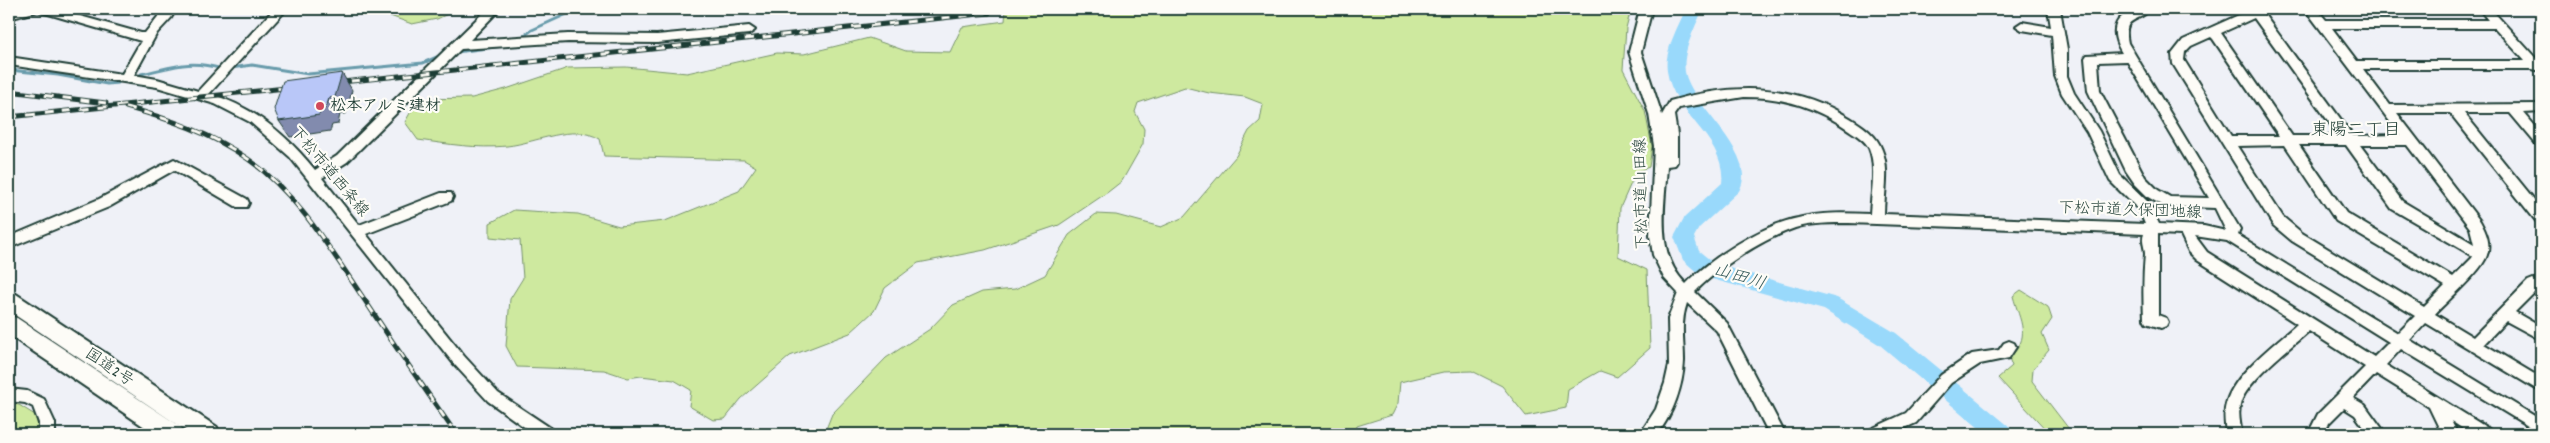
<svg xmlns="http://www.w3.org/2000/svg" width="2550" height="443" viewBox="0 0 2550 443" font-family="Dekko,'Klee One',sans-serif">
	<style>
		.green { fill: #cee99f; stroke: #76936a }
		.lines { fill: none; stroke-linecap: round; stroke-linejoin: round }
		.stream { stroke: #689bab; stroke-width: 3 }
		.river { fill: #99d9fb; fill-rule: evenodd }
		.minor-casing { stroke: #1f3d34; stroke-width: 4 }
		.highway-casing { stroke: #1f3d34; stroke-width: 4 }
		.minor { fill: #fdfcf7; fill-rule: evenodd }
		.highway { fill: #fdfcf7; fill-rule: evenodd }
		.rail-casing { stroke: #1f3d34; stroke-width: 5 }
		.rail { stroke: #fdfcf7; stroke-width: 3; stroke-dasharray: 9; stroke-linecap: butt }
		.shaded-wall { fill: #828bae; stroke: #1f3d34 }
		.building { fill: #b9c7f8; stroke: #1f3d34 }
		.poi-dot { fill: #d1495b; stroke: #fdfcf7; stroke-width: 2 }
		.labels { text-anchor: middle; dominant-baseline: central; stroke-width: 4.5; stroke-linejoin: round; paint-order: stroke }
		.poi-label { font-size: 16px; font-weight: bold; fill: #1f3d34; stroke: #fdfcf7; text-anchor: start }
		.street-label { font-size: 16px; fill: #1f3d34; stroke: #fdfcf7 }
		.neighbourhood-label { font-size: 18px; fill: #1f3d34; stroke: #fdfcf7 }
		.water-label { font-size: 18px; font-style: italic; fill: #375c5c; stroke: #fdfcf7 }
	</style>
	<rect width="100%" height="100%" fill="#eff1f7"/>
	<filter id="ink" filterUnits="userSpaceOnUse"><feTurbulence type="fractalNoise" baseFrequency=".02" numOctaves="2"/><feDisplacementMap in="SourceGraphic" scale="10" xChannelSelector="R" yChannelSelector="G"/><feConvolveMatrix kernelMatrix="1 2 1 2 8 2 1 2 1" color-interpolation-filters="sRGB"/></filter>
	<g filter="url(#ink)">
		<path class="green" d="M 371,9 L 458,9 L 437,19 L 412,24 Z
			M 1006,9 L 1631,9 L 1626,28 L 1623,69 L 1645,111 L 1652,146 L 1649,167 L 1636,172 L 1620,208 L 1618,256 L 1647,270 L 1650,348 L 1617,377 L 1600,371 L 1568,389 L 1566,408 L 1526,416 L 1502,386 L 1472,371 L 1443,372 L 1400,382 L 1398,403 L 1392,415 L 1357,426 L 1355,434 L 824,434 L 832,414 L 886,358 L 930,329 L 953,305 L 982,292 L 1015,289 L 1045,275 L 1069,235 L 1096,214 L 1116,215 L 1161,227 L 1184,217 L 1236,156 L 1249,131 L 1260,121 L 1263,104 L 1245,97 L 1209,93 L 1185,87 L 1138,103 L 1135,112 L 1144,129 L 1143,144 L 1122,181 L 1108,192 L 1059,225 L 985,250 L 918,263 L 885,288 L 874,311 L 850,333 L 790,356 L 741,399 L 725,419 L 713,420 L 689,406 L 691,390 L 674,380 L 641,376 L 628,378 L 604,370 L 517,367 L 506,346 L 510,299 L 523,278 L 520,240 L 490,237 L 490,223 L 514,210 L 578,214 L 619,226 L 665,221 L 739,191 L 756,167 L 744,160 L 604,156 L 600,139 C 573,123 536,143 507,146 C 477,149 448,144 418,140 L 405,122 L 418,99 L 472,98 L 506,89 L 568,68 L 626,67 L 687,73 L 777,53 L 804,54 L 869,38 L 906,51 L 950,52 L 962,27 L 1005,21 Z
			M 2021,290 L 2048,307 L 2052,319 L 2042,334 L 2049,350 L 2033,369 L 2032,381 L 2069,429 L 2077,434 L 2050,434 L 1998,378 L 2012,366 L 2009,358 C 2032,337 2020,322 2013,296 Z
			M 9,403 L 19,405 L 35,415 L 40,434 L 9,434 Z"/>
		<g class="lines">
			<path class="stream" d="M 519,39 L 532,30 L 578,9
				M 456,52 L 511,45
				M 231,68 L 252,65 L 308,74 L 423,63 L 444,54
				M 9,70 L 58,75 L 107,84 L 118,83
				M 141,74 C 174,67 188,59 222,69"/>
			<path class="river" d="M 1686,9 L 1703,9 C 1695,27 1682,52 1685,72 C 1692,108 1760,154 1739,191 L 1699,228 L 1694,237 L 1699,251 L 1715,264 L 1837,298 L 1896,333 L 2010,427 L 2013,434 L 1986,434 L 1880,345 L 1824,310 L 1701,276 L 1683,260 L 1674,237 L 1684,218 L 1722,183 C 1727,138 1673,115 1667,71 C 1664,52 1678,26 1686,9 Z"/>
			<g class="minor-casing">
				<path id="minor" d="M 19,9 L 55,9 L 141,33 L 145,33 L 164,9 L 176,9 L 171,18 L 157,33 L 134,75 L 157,79 L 198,91 L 274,9 L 287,9 L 209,94 C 253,106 287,135 315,170 L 337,156 L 487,9 L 500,9 L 470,40 L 568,34 L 657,35 L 749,26 L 755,30 L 749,34 L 657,43 L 568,42 L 461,49 L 347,162 L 322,178 L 359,225 L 441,193 L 451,193 L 453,197 L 451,201 L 366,234 L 464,356 L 498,393 L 552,429 L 554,434 L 534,434 L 488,401 L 454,364 L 290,157 L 250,122 L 215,104 L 157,87 L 9,65 L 9,57 L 122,74 L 141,41 L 38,11 L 9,19 L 9,11 Z
					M 1640,9 L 1652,9 L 1641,52 L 1662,115 L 1670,101 C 1734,83 1793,83 1850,118 C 1863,126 1877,135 1882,150 C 1890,169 1884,194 1884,214 L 2145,224 L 2139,210 L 2110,181 L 2087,132 L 2062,94 L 2055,76 L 2052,35 L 2022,30 L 2016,26 L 2022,22 L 2051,27 L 2048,9 L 2060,9 L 2067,49 L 2067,76 L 2074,93 L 2099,131 L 2120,175 L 2149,203 L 2159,224 L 2204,226 L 2226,231 L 2215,208 L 2163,206 L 2148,197 L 2135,184 L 2126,171 L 2088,91 L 2085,58 L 2087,55 L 2122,53 C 2105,25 2120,9 2150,9 C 2139,24 2122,14 2128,43 L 2240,229 L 2238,235 L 2398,333 L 2415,316 L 2292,241 L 2273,225 L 2173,64 L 2172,54 L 2183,40 L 2252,9 L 2269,9 L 2263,13 L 2353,136 L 2400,135 L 2305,9 L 2317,9 L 2326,20 L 2488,20 L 2479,9 L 2491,9 L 2541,64 L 2541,71 L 2532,69 L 2363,69 L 2390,105 L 2541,104 L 2541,112 L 2524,113 L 2541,133 L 2541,146 L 2536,144 L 2510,113 L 2464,113 L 2541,208 L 2541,222 L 2536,221 L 2450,113 L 2397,113 L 2480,221 C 2486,232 2491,243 2487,255 C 2483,270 2447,301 2435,314 L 2473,337 L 2528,281 L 2533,279 L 2541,283 L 2541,294 L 2535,292 L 2515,312 L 2541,327 L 2541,340 L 2506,321 L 2484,344 L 2541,378 L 2541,392 L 2426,323 L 2410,340 L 2541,420 L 2541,434 L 2401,349 L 2386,365 L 2489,429 L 2491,434 L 2471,434 L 2451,421 L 2458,434 L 2442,434 L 2429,407 L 2376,374 L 2353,398 L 2365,405 L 2386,434 L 2369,434 L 2355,415 L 2344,408 L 2329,423 L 2324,434 L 2308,434 L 2318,414 L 2365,367 L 2309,331 C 2289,349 2254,375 2242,399 C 2237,410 2240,423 2242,434 L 2226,434 C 2225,424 2223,414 2226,404 C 2233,374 2275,344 2297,324 L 2197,260 L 2189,252 L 2181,235 L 2158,234 L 2158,315 L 2166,318 L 2168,322 L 2166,326 L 2161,328 L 2146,323 L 2144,319 C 2143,297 2143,276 2145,254 C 2145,247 2141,241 2144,234 L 1849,223 C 1831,223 1812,223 1795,228 C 1765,238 1717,268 1695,292 L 1727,323 L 1785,434 L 1769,434 L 1717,331 L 1687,303 C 1680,323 1684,340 1684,361 C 1683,386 1673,415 1657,434 L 1640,434 L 1656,409 L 1665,383 L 1669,365 L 1668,319 L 1678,293 L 1664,278 L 1653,255 L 1650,236 L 1654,146 L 1649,114 L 1629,52 ZM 2254,18 L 2339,136 L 2292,136 L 2221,33 ZM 2332,28 L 2495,28 L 2525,61 L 2357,61 ZM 2211,37 L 2213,39 L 2279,136 L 2231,136 L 2184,60 L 2185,52 L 2191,46 ZM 2127,61 L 2209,198 L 2170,197 L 2158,190 L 2145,177 L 2100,91 L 2098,62 ZM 1744,97 C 1784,97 1816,107 1849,130 C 1856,135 1865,140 1869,148 C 1877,167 1871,194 1870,214 C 1846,213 1821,212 1798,218 C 1762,225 1711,258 1686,284 C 1654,253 1665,205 1667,166 L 1675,165 L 1677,162 L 1677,134 L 1674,115 L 1679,108 ZM 2285,145 L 2336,221 L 2445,286 L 2424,307 L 2302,233 L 2283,217 L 2237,146 ZM 2299,145 L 2346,145 L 2392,209 L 2473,256 L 2472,258 L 2453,277 L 2346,213 ZM 2360,145 L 2407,145 L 2470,228 L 2474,244 L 2402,201 ZM 2195,236 L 2227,241 L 2389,342 L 2374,357 L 2207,252 Z
					M 174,159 L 247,199 L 249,203 L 247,207 L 237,207 L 174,170 L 109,207 L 9,248 L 9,237 L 99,199 Z
					M 2009,341 L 2014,343 L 2016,347 L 2009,358 L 1980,364 L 1951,383 L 1916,423 L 1892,434 L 1869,434 L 1871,429 L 1906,413 L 1941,375 L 1972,354 L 1999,350 L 2004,343 Z
					M 9,389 L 27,391 L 44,399 L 55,423 L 55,434 L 39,434 L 39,423 L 33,407 L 25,403 L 9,401 Z"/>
			</g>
			<g class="highway-casing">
				<path id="highway" d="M 9,292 L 16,294 L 217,427 L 220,434 L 191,434 L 181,427 L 184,434 L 155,434 L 9,335 L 9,316 L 17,318 L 181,427 L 9,311 Z"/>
			</g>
			<use href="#minor" class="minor"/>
			<use href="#highway" class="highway"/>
			<g class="rail-casing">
				<path id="rail" d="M 333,83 L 989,13
					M 9,91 L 106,103
					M 126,107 C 169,119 211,133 248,159 C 299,195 333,254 368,305 C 397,349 426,391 456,434
					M 9,117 L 295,87"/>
			</g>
			<use href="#rail" class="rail"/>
		</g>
		<path class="shaded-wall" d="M 342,73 L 352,90 L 346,114 L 340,114 L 338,124 L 332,125 L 330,131 L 290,137 L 279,121 L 321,108 Z"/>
		<path class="building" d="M 342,73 L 335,97 L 329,98 L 326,108 L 321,108 L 319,115 L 279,121 L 274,109 L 283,81 Z"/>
	</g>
	<circle class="poi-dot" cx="320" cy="106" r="5"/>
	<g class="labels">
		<g class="poi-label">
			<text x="330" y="106">松本アルミ建材</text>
		</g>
		<g class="street-label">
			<text transform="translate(329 172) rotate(50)">下松市道西条線</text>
			<text transform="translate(1642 194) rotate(-91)">下松市道山田線</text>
			<text transform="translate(2130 211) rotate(2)">下松市道久保団地線</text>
			<text transform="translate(109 368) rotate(34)">国道2号</text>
		</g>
		<g class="neighbourhood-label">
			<text x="2356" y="131">東陽二丁目</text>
		</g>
		<g class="water-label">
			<text transform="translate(1739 278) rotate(17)">山田川</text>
		</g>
	</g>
	<rect width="2550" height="443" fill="none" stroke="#fdfcf7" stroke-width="30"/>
	<rect x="15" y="15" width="2520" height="413" fill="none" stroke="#1f3d34" stroke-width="2" filter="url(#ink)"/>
</svg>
